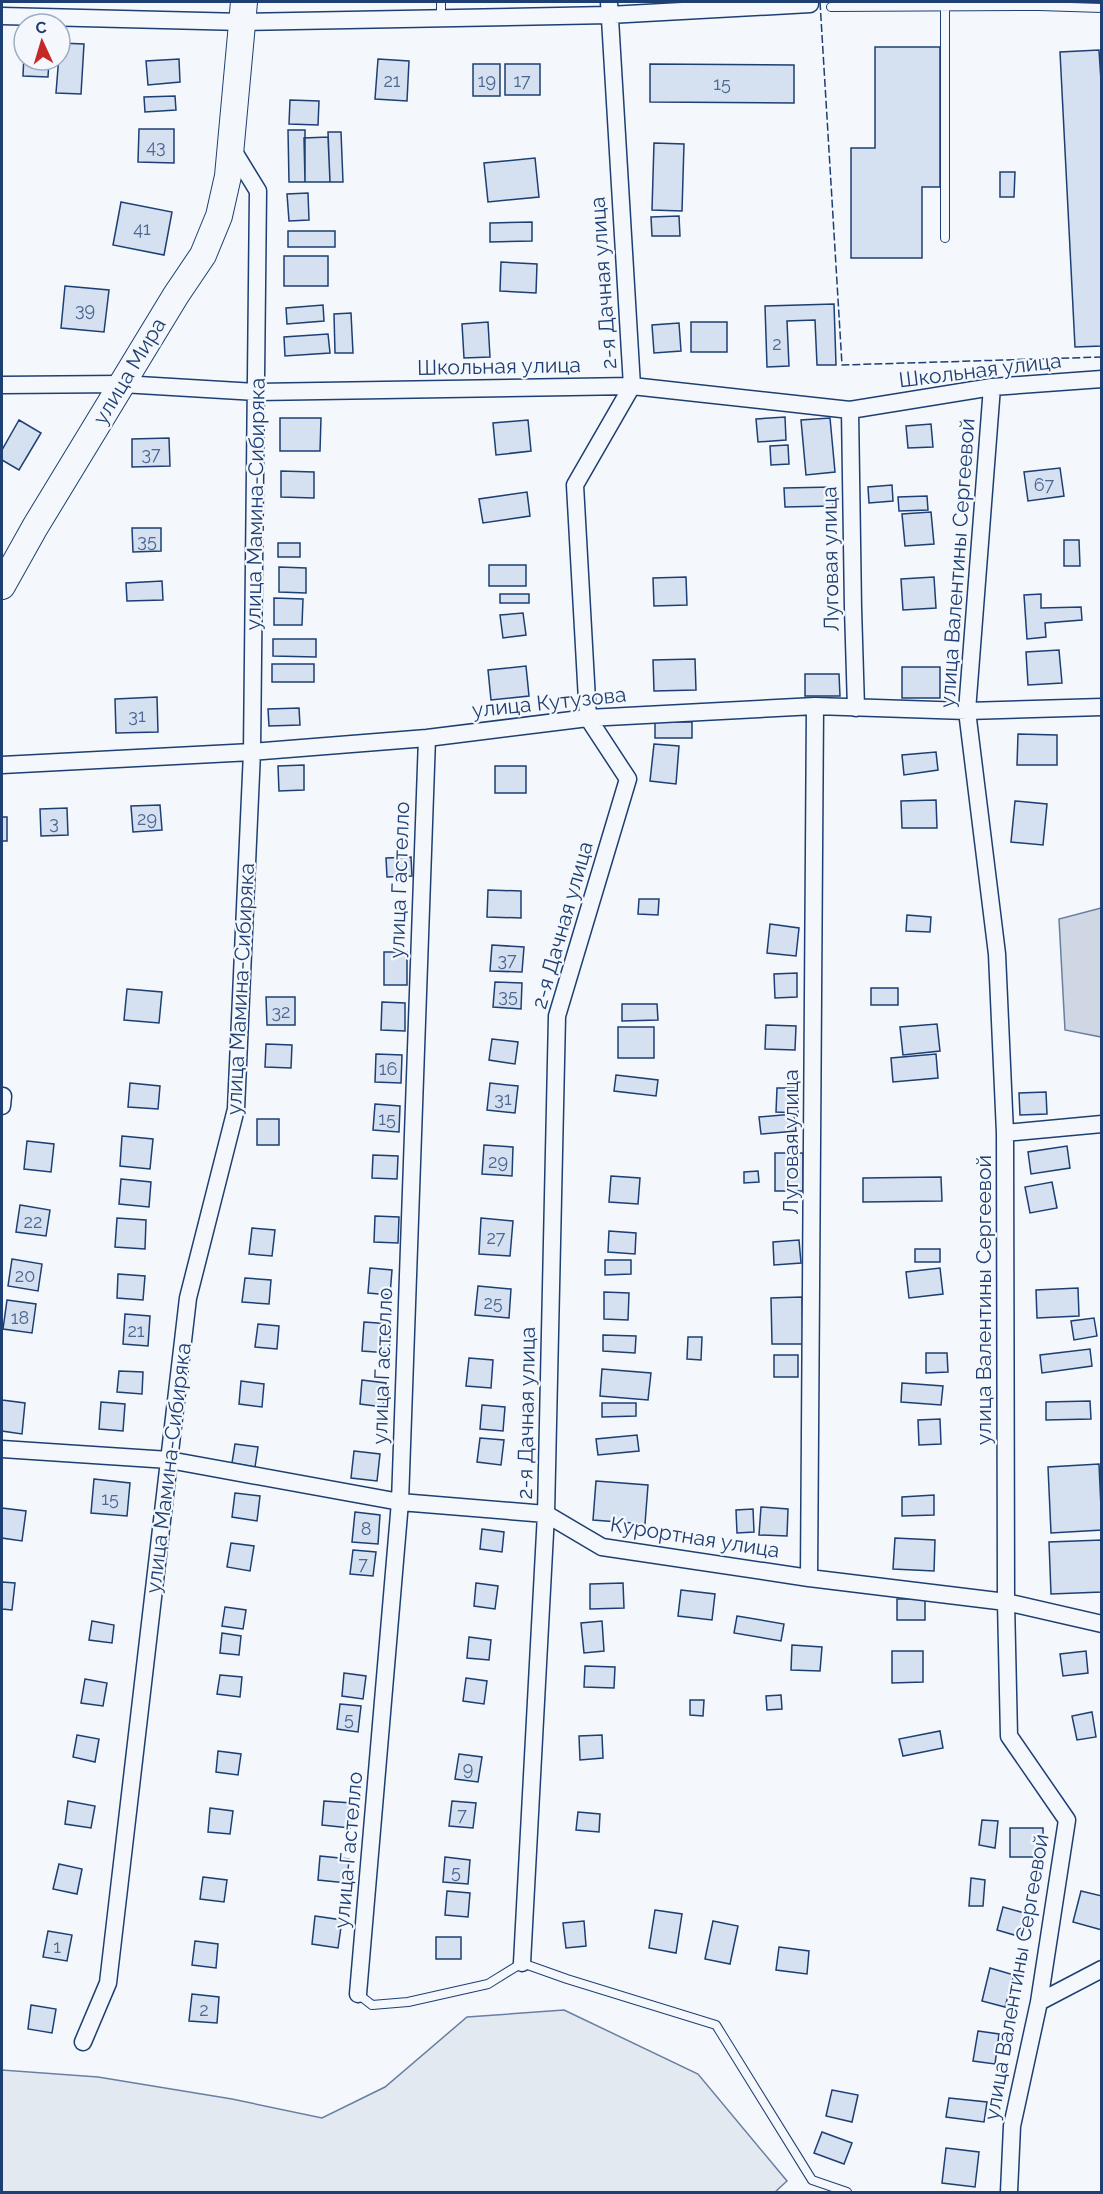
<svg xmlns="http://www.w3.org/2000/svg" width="1103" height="2194" viewBox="0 0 1103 2194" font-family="Raleway,sans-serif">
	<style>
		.green { fill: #e3e9f0; stroke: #687fa3; stroke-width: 1.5 }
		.water { fill: #cfd7e4; stroke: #687fa3; stroke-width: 1.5 }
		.building { fill: #d5e0f0; stroke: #1d3f73; stroke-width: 1.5 }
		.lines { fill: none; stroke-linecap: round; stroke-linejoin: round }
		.lane-casing { stroke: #1d3f73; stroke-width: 10 }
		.street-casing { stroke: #1d3f73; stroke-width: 19 }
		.primary-casing { stroke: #1d3f73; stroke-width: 28 }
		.lane { stroke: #f4f7fb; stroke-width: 8 }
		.street { stroke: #f4f7fb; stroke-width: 16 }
		.primary { stroke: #f4f7fb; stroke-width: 26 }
		.fence { stroke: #1d3f73; stroke-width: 1.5; stroke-dasharray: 8 3; stroke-linecap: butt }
		.labels { text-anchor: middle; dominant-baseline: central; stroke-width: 4.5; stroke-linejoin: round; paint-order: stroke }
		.number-label { font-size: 18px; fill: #4b6792 }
		.street-label { font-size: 21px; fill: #1d3f73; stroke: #f4f7fb }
	</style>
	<rect width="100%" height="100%" fill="#f4f7fb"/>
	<path class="green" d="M 564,2010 L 698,2074 L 787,2181 L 775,2192 L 2,2192 L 2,2070 L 98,2077 L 232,2099 L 322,2118 L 385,2087 L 467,2017 Z"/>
	<path class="water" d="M 1101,908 L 1102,908 L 1101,1037 L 1065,1030 L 1059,919 Z"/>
	<path class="building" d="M 60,43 L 84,44 L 81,94 L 56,93 Z
		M 875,47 L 940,47 L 940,187 L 922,187 L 922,258 L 851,258 L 851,148 L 875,148 Z
		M 1099,50 L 1102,97 L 1102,346 L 1075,347 L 1060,52 Z
		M 24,54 L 24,60 L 49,60 L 48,77 L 23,76 Z
		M 179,59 L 180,82 L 148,85 L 146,61 Z
		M 378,59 L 409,61 L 407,101 L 375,99 Z
		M 473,64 L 500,64 L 500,96 L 473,96 Z
		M 505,64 L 540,64 L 540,95 L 505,95 Z
		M 650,64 L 794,65 L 794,103 L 650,102 Z
		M 175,96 L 176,110 L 145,112 L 144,97 Z
		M 290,100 L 319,101 L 318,125 L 289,124 Z
		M 139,129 L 174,129 L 174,163 L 138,162 Z
		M 288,130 L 305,130 L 305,182 L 289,182 Z
		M 328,132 L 341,132 L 343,182 L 330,182 Z
		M 328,137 L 330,182 L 305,182 L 304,138 Z
		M 654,143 L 684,144 L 682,211 L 652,210 Z
		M 535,158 L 539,197 L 488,202 L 484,163 Z
		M 1000,172 L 1015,172 L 1014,197 L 1000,197 Z
		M 308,193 L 309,220 L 289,221 L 287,194 Z
		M 121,202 L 172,212 L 164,255 L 113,245 Z
		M 679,216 L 680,236 L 652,236 L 651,217 Z
		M 532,222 L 532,241 L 490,242 L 490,223 Z
		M 288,231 L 335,231 L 335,247 L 288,247 Z
		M 284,256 L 328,256 L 328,286 L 284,286 Z
		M 501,262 L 537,264 L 536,293 L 500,291 Z
		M 65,286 L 109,290 L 104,332 L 61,328 Z
		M 834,304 L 836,365 L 817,365 L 815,320 L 787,321 L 789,366 L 767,367 L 765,306 Z
		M 323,305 L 324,321 L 287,324 L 286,308 Z
		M 351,313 L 353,353 L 335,353 L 334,314 Z
		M 488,322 L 490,357 L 464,358 L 462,324 Z
		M 691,322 L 727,322 L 727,352 L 691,352 Z
		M 679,323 L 681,351 L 654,353 L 652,325 Z
		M 328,334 L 330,353 L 285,356 L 284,337 Z
		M 785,417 L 786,440 L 758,442 L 756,419 Z
		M 280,418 L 321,418 L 320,451 L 280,451 Z
		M 830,418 L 835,472 L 806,475 L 801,420 Z
		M 19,420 L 41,433 L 19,470 L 2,460 L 2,450 Z
		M 528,420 L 531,451 L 496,455 L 493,423 Z
		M 931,424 L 933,447 L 908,448 L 906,426 Z
		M 169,438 L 170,466 L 132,467 L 132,439 Z
		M 788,445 L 789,464 L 771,465 L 770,446 Z
		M 1060,468 L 1064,496 L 1028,501 L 1024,472 Z
		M 281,471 L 314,472 L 314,498 L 281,497 Z
		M 892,485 L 893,501 L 869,503 L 868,487 Z
		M 833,487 L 833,506 L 785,507 L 784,488 Z
		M 527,492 L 530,516 L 483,523 L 479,499 Z
		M 927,496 L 928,510 L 899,511 L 898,497 Z
		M 931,512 L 934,544 L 905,546 L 902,514 Z
		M 132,528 L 161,528 L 161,551 L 133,552 Z
		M 1064,540 L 1079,540 L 1080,566 L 1064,566 Z
		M 278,543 L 300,543 L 300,557 L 278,557 Z
		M 489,565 L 526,565 L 526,586 L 489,586 Z
		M 279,567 L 306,568 L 306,593 L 279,592 Z
		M 686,577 L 687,605 L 654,606 L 653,578 Z
		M 934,577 L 936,608 L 903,610 L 901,579 Z
		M 162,581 L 163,600 L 127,601 L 126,583 Z
		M 500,594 L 529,594 L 529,603 L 500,603 Z
		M 1041,594 L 1041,608 L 1081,607 L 1082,620 L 1045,623 L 1046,637 L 1027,639 L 1024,595 Z
		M 274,598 L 303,599 L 302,625 L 274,625 Z
		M 523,613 L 526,635 L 503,638 L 500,615 Z
		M 273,639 L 316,639 L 316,657 L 273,656 Z
		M 1059,650 L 1062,683 L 1028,685 L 1026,652 Z
		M 695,659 L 696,690 L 654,691 L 653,660 Z
		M 272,664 L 314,664 L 314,682 L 272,682 Z
		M 526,666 L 529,696 L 491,700 L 488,670 Z
		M 902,667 L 940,667 L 940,698 L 902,698 Z
		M 805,674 L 839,674 L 840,696 L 805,696 Z
		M 157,697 L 158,732 L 116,733 L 115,699 Z
		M 299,708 L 300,725 L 269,726 L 268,709 Z
		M 655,722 L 692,722 L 692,738 L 655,738 Z
		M 1018,734 L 1057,735 L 1057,765 L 1017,765 Z
		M 654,744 L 679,746 L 676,784 L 650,781 Z
		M 936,752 L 938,770 L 904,775 L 902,755 Z
		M 304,765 L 304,790 L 279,791 L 278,766 Z
		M 495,766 L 526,766 L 526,793 L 495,793 Z
		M 936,800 L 937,828 L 902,828 L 901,801 Z
		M 1015,801 L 1047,804 L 1043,845 L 1011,842 Z
		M 160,805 L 162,830 L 133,832 L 131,806 Z
		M 67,808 L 68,835 L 41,836 L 40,809 Z
		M 2,817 L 7,817 L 7,841 L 2,841 Z
		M 411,857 L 412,876 L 387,877 L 386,858 Z
		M 488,890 L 521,891 L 521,918 L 487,917 Z
		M 639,899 L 659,899 L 658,915 L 638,914 Z
		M 907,915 L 931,917 L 930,932 L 906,931 Z
		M 770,924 L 799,928 L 796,956 L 767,953 Z
		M 492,945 L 524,947 L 522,972 L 490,971 Z
		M 384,952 L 407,952 L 407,985 L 384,985 Z
		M 797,973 L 797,997 L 775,998 L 774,974 Z
		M 495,982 L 522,983 L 521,1009 L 493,1007 Z
		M 871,988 L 898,988 L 898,1005 L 871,1005 Z
		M 127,989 L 162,992 L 159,1023 L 124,1020 Z
		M 266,997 L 295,997 L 295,1025 L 267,1025 Z
		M 382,1002 L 405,1003 L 405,1031 L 381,1030 Z
		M 622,1004 L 657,1004 L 658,1020 L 622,1021 Z
		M 937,1024 L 940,1051 L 903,1055 L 900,1027 Z
		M 766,1025 L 796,1026 L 795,1050 L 765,1049 Z
		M 618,1027 L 654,1027 L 654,1058 L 618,1058 Z
		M 492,1039 L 518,1042 L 515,1064 L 489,1060 Z
		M 266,1044 L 292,1045 L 291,1068 L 265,1067 Z
		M 376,1054 L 402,1055 L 401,1083 L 375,1082 Z
		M 936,1054 L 938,1078 L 893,1082 L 891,1058 Z
		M 616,1075 L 658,1080 L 656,1096 L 614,1091 Z
		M 130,1083 L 160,1086 L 158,1109 L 128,1107 Z
		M 490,1083 L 518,1086 L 515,1113 L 487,1110 Z
		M 777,1088 L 798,1088 L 798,1113 L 776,1112 Z
		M 1046,1092 L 1047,1114 L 1020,1115 L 1019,1093 Z
		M 375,1104 L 400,1106 L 399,1132 L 373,1130 Z
		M 794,1114 L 796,1131 L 761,1134 L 759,1117 Z
		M 257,1119 L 279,1119 L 279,1145 L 257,1145 Z
		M 122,1136 L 153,1139 L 150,1169 L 120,1166 Z
		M 27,1141 L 54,1144 L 51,1172 L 24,1169 Z
		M 484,1145 L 513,1147 L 512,1176 L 482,1174 Z
		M 1067,1146 L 1070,1168 L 1031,1174 L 1028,1152 Z
		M 775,1153 L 803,1153 L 803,1191 L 775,1191 Z
		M 373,1155 L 398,1156 L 397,1179 L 372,1178 Z
		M 758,1171 L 759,1182 L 744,1183 L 744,1172 Z
		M 611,1176 L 640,1178 L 638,1204 L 609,1202 Z
		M 941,1177 L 942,1201 L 863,1202 L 863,1178 Z
		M 121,1179 L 151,1182 L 149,1207 L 119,1204 Z
		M 1052,1182 L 1057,1208 L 1030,1213 L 1025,1187 Z
		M 20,1205 L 50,1210 L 46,1236 L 16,1232 Z
		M 375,1216 L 399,1217 L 398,1243 L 374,1242 Z
		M 117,1218 L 146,1220 L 145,1249 L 115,1247 Z
		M 481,1218 L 513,1221 L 510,1256 L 479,1254 Z
		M 252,1228 L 275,1230 L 272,1256 L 249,1254 Z
		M 609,1231 L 636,1233 L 635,1254 L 608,1252 Z
		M 799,1240 L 801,1263 L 774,1265 L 773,1242 Z
		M 915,1249 L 940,1249 L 940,1262 L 915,1262 Z
		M 12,1259 L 42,1264 L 38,1291 L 8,1286 Z
		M 605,1260 L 631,1260 L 631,1274 L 605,1275 Z
		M 370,1268 L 392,1270 L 390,1295 L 368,1293 Z
		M 940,1268 L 943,1294 L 909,1298 L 906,1272 Z
		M 118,1274 L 145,1276 L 143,1300 L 117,1298 Z
		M 245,1278 L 271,1280 L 269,1304 L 242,1302 Z
		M 478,1286 L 511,1289 L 509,1318 L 475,1315 Z
		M 1078,1288 L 1079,1316 L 1037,1318 L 1036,1290 Z
		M 604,1292 L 629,1293 L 628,1320 L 604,1319 Z
		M 802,1297 L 803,1344 L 772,1344 L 771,1298 Z
		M 7,1300 L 36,1304 L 32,1333 L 3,1329 Z
		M 125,1314 L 150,1316 L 148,1346 L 123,1344 Z
		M 1094,1318 L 1097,1336 L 1074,1340 L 1071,1321 Z
		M 364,1322 L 391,1324 L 389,1353 L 362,1351 Z
		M 258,1324 L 279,1326 L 277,1349 L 255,1347 Z
		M 603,1335 L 636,1336 L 635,1353 L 603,1351 Z
		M 688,1337 L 702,1337 L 701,1360 L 687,1359 Z
		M 1090,1349 L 1092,1366 L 1042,1373 L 1040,1355 Z
		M 926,1353 L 947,1353 L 948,1372 L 926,1373 Z
		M 774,1355 L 798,1355 L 798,1377 L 774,1377 Z
		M 469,1358 L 493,1360 L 491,1388 L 466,1386 Z
		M 602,1369 L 651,1373 L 648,1400 L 600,1396 Z
		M 119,1371 L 143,1372 L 142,1394 L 117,1392 Z
		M 362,1380 L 386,1383 L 383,1407 L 360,1404 Z
		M 241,1381 L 264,1384 L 262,1407 L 239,1404 Z
		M 902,1383 L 943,1386 L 941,1405 L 901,1402 Z
		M 2,1400 L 25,1403 L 22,1434 L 2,1431 Z
		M 1090,1401 L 1091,1419 L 1046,1420 L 1046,1402 Z
		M 101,1402 L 125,1404 L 123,1431 L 99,1429 Z
		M 602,1403 L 636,1403 L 636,1416 L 602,1417 Z
		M 482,1405 L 505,1407 L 503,1431 L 480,1429 Z
		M 940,1419 L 941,1444 L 919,1445 L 918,1420 Z
		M 637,1435 L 639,1451 L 598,1455 L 596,1439 Z
		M 480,1438 L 504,1440 L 501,1465 L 477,1462 Z
		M 235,1444 L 258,1447 L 255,1467 L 232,1463 Z
		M 354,1451 L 380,1454 L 377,1481 L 351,1478 Z
		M 1099,1464 L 1102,1530 L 1051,1533 L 1048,1467 Z
		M 94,1479 L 130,1483 L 127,1516 L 91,1513 Z
		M 596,1481 L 648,1485 L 645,1524 L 593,1520 Z
		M 235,1493 L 260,1496 L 257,1521 L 232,1517 Z
		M 934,1495 L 934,1515 L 902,1516 L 902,1497 Z
		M 761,1507 L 788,1509 L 787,1536 L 759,1535 Z
		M 2,1508 L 26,1511 L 22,1541 L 2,1538 Z
		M 753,1509 L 754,1532 L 737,1533 L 736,1510 Z
		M 355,1512 L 380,1515 L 378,1544 L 352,1542 Z
		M 482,1529 L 504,1532 L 502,1552 L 480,1549 Z
		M 895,1538 L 935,1540 L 934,1571 L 893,1569 Z
		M 1102,1540 L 1102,1592 L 1051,1594 L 1049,1542 Z
		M 231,1543 L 254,1546 L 250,1571 L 227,1567 Z
		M 353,1550 L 376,1552 L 373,1576 L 350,1574 Z
		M 2,1582 L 15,1583 L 12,1610 L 2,1609 Z
		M 476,1583 L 498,1586 L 495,1609 L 474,1606 Z
		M 623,1583 L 624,1608 L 590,1609 L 590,1584 Z
		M 681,1590 L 715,1594 L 712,1620 L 678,1616 Z
		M 897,1599 L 925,1599 L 925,1620 L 897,1620 Z
		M 225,1607 L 246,1610 L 243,1629 L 222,1626 Z
		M 737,1616 L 784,1624 L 781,1641 L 734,1633 Z
		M 92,1621 L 114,1625 L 112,1643 L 89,1640 Z
		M 602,1621 L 604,1651 L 584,1653 L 581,1623 Z
		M 222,1633 L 241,1636 L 239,1655 L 220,1653 Z
		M 469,1637 L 491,1640 L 489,1660 L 467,1658 Z
		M 792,1645 L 822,1647 L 820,1671 L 791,1670 Z
		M 892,1651 L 923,1651 L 923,1682 L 892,1683 Z
		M 1086,1651 L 1088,1673 L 1063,1676 L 1060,1654 Z
		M 585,1666 L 615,1667 L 614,1688 L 584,1687 Z
		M 344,1673 L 366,1676 L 363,1699 L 342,1696 Z
		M 220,1675 L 242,1677 L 240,1697 L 217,1694 Z
		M 466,1678 L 487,1681 L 484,1704 L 463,1701 Z
		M 85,1679 L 107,1683 L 103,1706 L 81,1703 Z
		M 781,1695 L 782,1709 L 767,1710 L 766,1696 Z
		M 690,1700 L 704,1700 L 703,1716 L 690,1715 Z
		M 340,1704 L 361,1706 L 358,1732 L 337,1729 Z
		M 1092,1712 L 1096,1737 L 1077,1740 L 1072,1716 Z
		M 940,1731 L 943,1748 L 903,1756 L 899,1739 Z
		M 77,1735 L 99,1739 L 95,1762 L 73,1757 Z
		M 602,1735 L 603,1758 L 580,1760 L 579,1736 Z
		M 218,1751 L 241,1754 L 238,1775 L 216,1772 Z
		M 459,1754 L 482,1757 L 478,1782 L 455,1779 Z
		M 68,1801 L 95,1806 L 91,1828 L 65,1824 Z
		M 324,1801 L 352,1803 L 350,1828 L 322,1825 Z
		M 452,1801 L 476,1803 L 473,1828 L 449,1826 Z
		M 210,1808 L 233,1811 L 230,1834 L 208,1832 Z
		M 578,1812 L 600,1814 L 599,1832 L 576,1830 Z
		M 982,1820 L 998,1821 L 995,1848 L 979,1845 Z
		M 1010,1828 L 1043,1828 L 1043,1857 L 1010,1857 Z
		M 320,1856 L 349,1859 L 347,1883 L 318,1880 Z
		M 445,1857 L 470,1860 L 468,1884 L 443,1882 Z
		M 59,1864 L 82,1869 L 77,1894 L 53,1889 Z
		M 203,1877 L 227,1880 L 224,1902 L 200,1899 Z
		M 971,1878 L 985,1880 L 983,1906 L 969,1906 Z
		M 447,1891 L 470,1893 L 468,1917 L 445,1915 Z
		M 1081,1891 L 1102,1896 L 1102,1930 L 1073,1922 Z
		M 1003,1907 L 1028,1914 L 1021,1937 L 997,1930 Z
		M 655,1910 L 682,1914 L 676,1953 L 649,1948 Z
		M 315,1916 L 342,1920 L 338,1948 L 312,1944 Z
		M 584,1921 L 586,1946 L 566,1948 L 563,1923 Z
		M 713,1921 L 738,1926 L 730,1964 L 705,1959 Z
		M 48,1931 L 72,1935 L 67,1961 L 43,1957 Z
		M 436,1937 L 461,1937 L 461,1959 L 436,1959 Z
		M 195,1941 L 218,1944 L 216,1968 L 192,1965 Z
		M 779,1947 L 809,1951 L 807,1974 L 776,1970 Z
		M 990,1968 L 1014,1975 L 1005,2007 L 982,2001 Z
		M 192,1994 L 219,1997 L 217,2023 L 189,2021 Z
		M 31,2005 L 56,2009 L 52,2033 L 28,2029 Z
		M 978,2031 L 999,2034 L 995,2064 L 973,2061 Z
		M 832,2090 L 858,2095 L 852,2122 L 826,2116 Z
		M 949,2098 L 987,2102 L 984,2122 L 946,2117 Z
		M 822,2132 L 852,2143 L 844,2164 L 814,2153 Z
		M 946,2148 L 979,2152 L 975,2187 L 942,2183 Z"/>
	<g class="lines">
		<g class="lane-casing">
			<path id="lane" d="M 831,7 L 1039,6 L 1102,8
				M 441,17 L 441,2
				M 945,238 L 945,7
				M 358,1994 L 372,2005 L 408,2002 L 488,1984 L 522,1963 L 567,1979 L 716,2025 L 812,2180 L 847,2192"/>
		</g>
		<g class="street-casing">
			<path id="street" d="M 2,16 L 243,22 L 609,15 L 810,4
				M 2,385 L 122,384 L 257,392 L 632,386 L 850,410 L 992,387 L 1102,379
				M 992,387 L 967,711 L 997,954 L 1005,1133 L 1006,1602 L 1009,1736 L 1067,1820 L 1039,2002 L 1012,2126 L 1009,2192
				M 850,410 L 853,608 L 856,708
				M 2,765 L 252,752 L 427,738 L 588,718 L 815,706 L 967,711 L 1102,707
				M 2,1106 L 3,1096
				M 1005,1133 L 1102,1124
				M 2,1449 L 169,1460 L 400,1502 L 546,1514 L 602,1547 L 809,1578 L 1006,1602 L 1102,1624
				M 809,1578 L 815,706
				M 522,1963 L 546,1514 L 557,1016 L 628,779 L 588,718 L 575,485 L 632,386 L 609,2
				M 358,1994 L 400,1502 L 427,738
				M 1039,2002 L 1102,1969
				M 83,2042 L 108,1983 L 188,1298 L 236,1109 L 252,752 L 258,191 L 231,147"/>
		</g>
		<g class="primary-casing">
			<path id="primary" d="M 2,586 L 35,527 L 176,295 L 203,255 L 219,216 L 228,176 L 244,2"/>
		</g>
		<use href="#lane" class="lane"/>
		<use href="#street" class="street"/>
		<use href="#primary" class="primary"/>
		<path class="fence" d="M 820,2 L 842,365 L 1102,357"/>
	</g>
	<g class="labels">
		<g class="number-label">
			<text x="392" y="80">21</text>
			<text x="487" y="80">19</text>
			<text x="522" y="80">17</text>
			<text x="722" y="83">15</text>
			<text x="156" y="146">43</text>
			<text x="142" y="228">41</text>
			<text x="85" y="309">39</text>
			<text x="777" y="343">2</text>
			<text x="151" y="453">37</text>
			<text x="1044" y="484">67</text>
			<text x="147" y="540">35</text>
			<text x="137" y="715">31</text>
			<text x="147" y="818">29</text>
			<text x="54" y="822">3</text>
			<text x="507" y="959">37</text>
			<text x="508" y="995">35</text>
			<text x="281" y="1011">32</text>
			<text x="388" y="1068">16</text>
			<text x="503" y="1098">31</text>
			<text x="387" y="1118">15</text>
			<text x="498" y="1161">29</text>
			<text x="33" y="1221">22</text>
			<text x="496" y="1237">27</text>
			<text x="25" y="1275">20</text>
			<text x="493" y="1302">25</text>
			<text x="20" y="1317">18</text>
			<text x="136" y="1330">21</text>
			<text x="110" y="1498">15</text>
			<text x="366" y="1528">8</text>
			<text x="363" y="1563">7</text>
			<text x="349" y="1718">5</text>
			<text x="468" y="1768">9</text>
			<text x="462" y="1814">7</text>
			<text x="456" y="1871">5</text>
			<text x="57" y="1946">1</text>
			<text x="204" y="2009">2</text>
		</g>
		<g class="street-label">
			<text transform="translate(603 283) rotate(-94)">2-я Дачная улица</text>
			<text transform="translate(499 366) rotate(-1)">Школьная улица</text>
			<text transform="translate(980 370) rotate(-7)">Школьная улица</text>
			<text transform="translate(129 371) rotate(-59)">улица Мира</text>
			<text transform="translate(255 504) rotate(-89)">улица Мамина-Сибиряка</text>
			<text transform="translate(830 559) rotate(-91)">Луговая улица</text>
			<text transform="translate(957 563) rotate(-86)">улица Валентины Сергеевой</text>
			<text transform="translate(549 702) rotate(-6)">улица Кутузова</text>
			<text transform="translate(399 880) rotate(-88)">улица Гастелло</text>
			<text transform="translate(562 925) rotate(-74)">2-я Дачная улица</text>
			<text transform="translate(240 989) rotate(-87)">улица Мамина-Сибиряка</text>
			<text transform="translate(790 1142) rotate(-90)">Луговая улица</text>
			<text transform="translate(983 1300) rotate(-90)">улица Валентины Сергеевой</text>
			<text transform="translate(382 1366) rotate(-88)">улица Гастелло</text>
			<text transform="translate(526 1413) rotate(-89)">2-я Дачная улица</text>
			<text transform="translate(168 1468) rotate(-83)">улица Мамина-Сибиряка</text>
			<text transform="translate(695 1537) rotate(9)">Курортная улица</text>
			<text transform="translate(348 1850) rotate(-85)">улица Гастелло</text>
			<text transform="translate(1016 1977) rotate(-80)">улица Валентины Сергеевой</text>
		</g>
	</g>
	<rect width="1103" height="2194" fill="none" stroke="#1d3f73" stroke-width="6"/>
	<g transform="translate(42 42) rotate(356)"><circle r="28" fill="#f4f7fb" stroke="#9eadc5" stroke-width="1.5"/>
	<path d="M0-4.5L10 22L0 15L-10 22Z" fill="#c62828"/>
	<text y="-9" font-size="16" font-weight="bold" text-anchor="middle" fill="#1d3f73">С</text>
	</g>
</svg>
